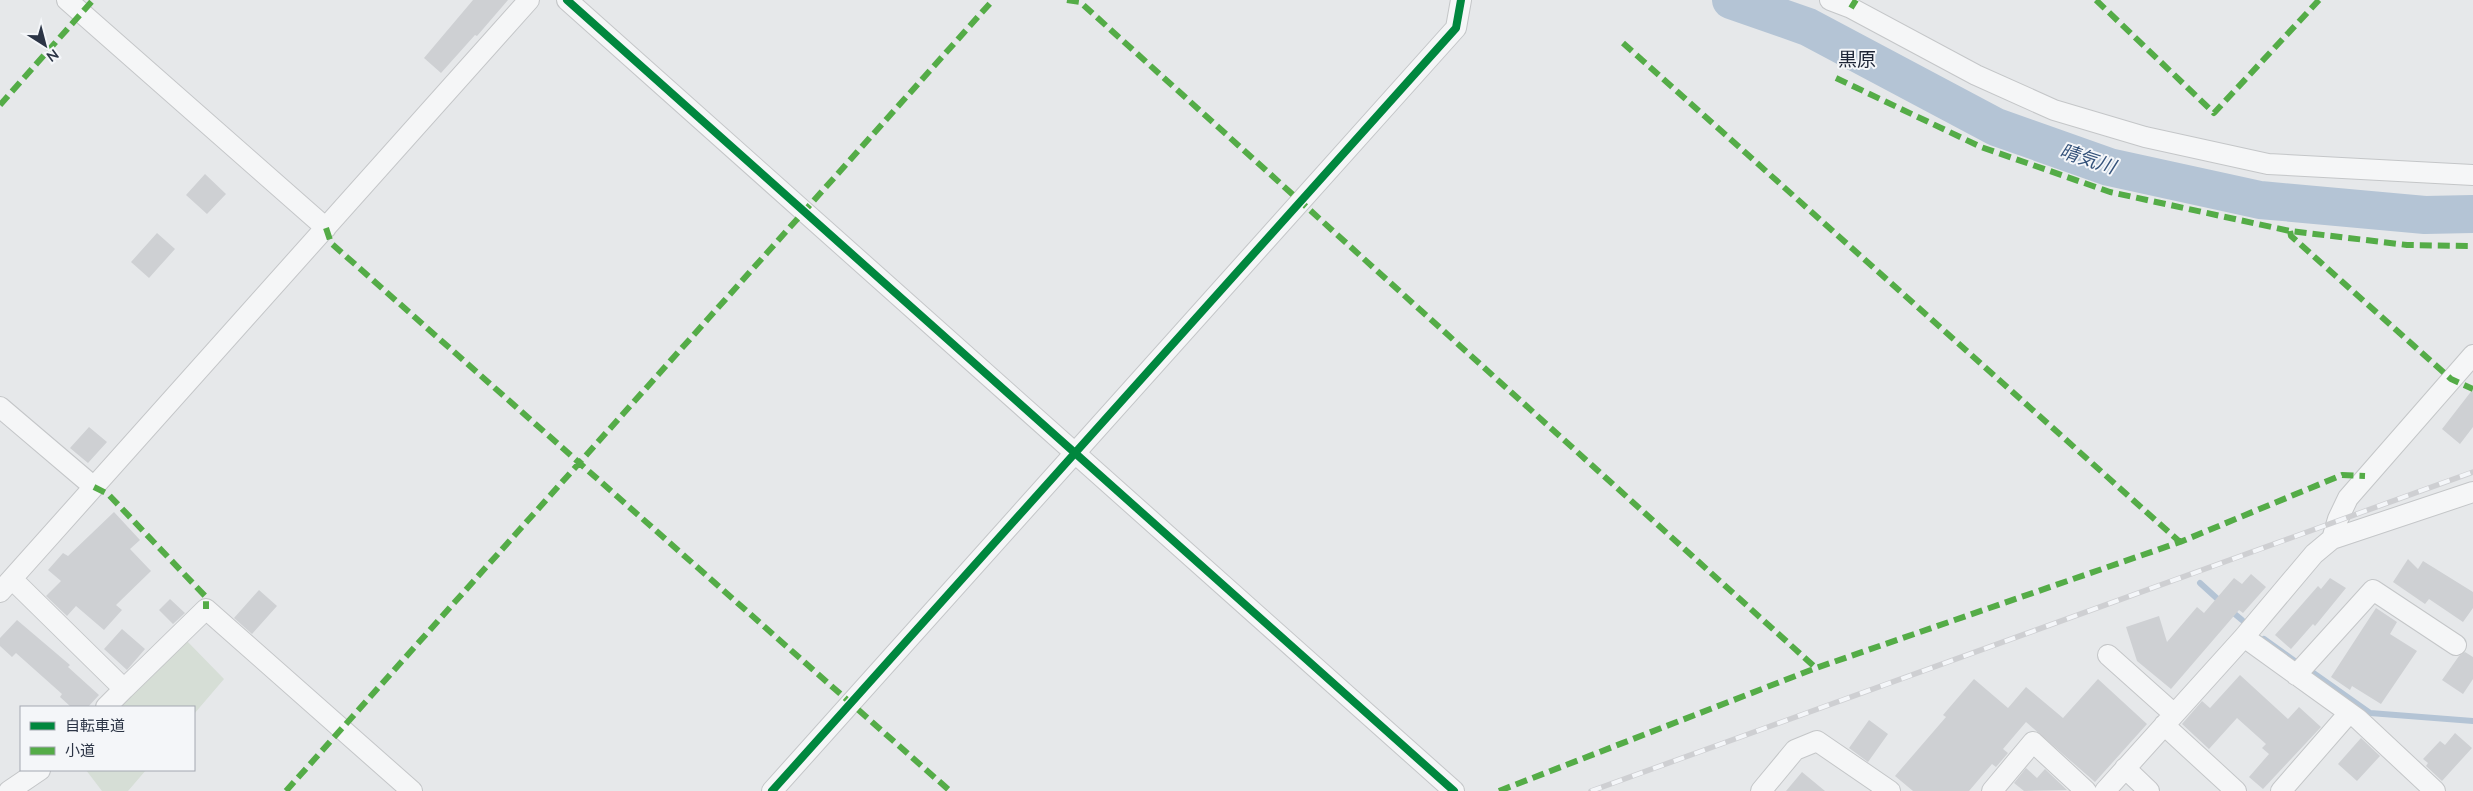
<svg xmlns="http://www.w3.org/2000/svg" width="2473" height="791" viewBox="0 0 2473 791" font-family="Lato,'Noto Sans JP',sans-serif">
	<style>
		.green { fill: #d6ded6 }
		.lines { fill: none; stroke-linecap: round; stroke-linejoin: round }
		.stream { stroke: #b4c4d5; stroke-width: 6 }
		.river { stroke: #b4c4d5; stroke-width: 38 }
		.building { fill: #ced0d3 }
		.street-casing { stroke: #c4c6c8; stroke-width: 22 }
		.street { stroke: #f5f6f7; stroke-width: 20 }
		.rail-casing { stroke: #cecfd2; stroke-width: 5.5 }
		.rail { stroke: #f4f6f9; stroke-width: 4; stroke-dasharray: 11; stroke-linecap: butt }
		.quiet { stroke: #54ac47; stroke-width: 6; stroke-dasharray: 12 6; stroke-linecap: butt }
		.cycleway-casing { stroke: #f4f6f9; stroke-width: 11 }
		.cycleway { stroke: #00873e; stroke-width: 8 }
		.labels { text-anchor: middle; dominant-baseline: central; stroke-width: 4; stroke-linejoin: round; paint-order: stroke }
		.neighbourhood-label { font-size: 19px; fill: #1d2536; stroke: #f4f6f9 }
		.water-label { font-size: 19px; font-style: italic; fill: #34527a; stroke: #f4f6f9 }
	</style>
	<rect width="100%" height="100%" fill="#e6e8ea"/>
	<path class="green" d="M 184,638 L 224,679 L 194,714 L 194,707 L 116,707 Z
		M 86,770 L 146,770 L 128,791 L 102,791 Z"/>
	<g class="lines">
		<path class="stream" d="M 2200,583 L 2222,603
			M 2230,610 L 2242,620
			M 2264,639 L 2296,662
			M 2312,672 L 2370,713 L 2473,721"/>
		<path class="river" d="M 1731,0 L 1808,27 L 1996,127 L 2109,167 L 2260,200 L 2425,215 L 2473,214"/>
	</g>
	<path class="building" d="M 473,0 L 508,0 L 477,36 L 475,35 L 441,73 L 424,58 Z
		M 205,174 L 226,194 L 207,214 L 186,195 Z
		M 157,233 L 175,249 L 149,278 L 131,262 Z
		M 2473,389 L 2473,427 L 2460,444 L 2442,429 Z
		M 89,427 L 107,442 L 88,463 L 70,448 Z
		M 114,512 L 140,540 L 130,549 L 151,571 L 116,605 L 122,610 L 104,630 L 76,606 L 67,616 L 46,596 L 61,581 L 48,570 L 63,553 L 68,556 Z
		M 2408,559 L 2418,569 L 2423,561 L 2473,592 L 2473,608 L 2463,622 L 2429,599 L 2425,604 L 2393,582 Z
		M 2251,574 L 2266,587 L 2243,613 L 2239,610 L 2171,689 L 2137,661 L 2126,627 L 2159,616 L 2167,642 L 2197,607 L 2204,613 L 2234,578 L 2242,584 Z
		M 2330,578 L 2346,588 L 2315,626 L 2313,624 L 2291,649 L 2275,635 L 2318,586 L 2321,589 Z
		M 259,590 L 277,606 L 252,634 L 234,618 Z
		M 170,599 L 185,613 L 173,624 L 159,610 Z
		M 2376,608 L 2397,622 L 2390,634 L 2417,651 L 2381,704 L 2352,686 L 2350,690 L 2331,677 Z
		M 17,620 L 70,665 L 68,667 L 99,695 L 88,707 L 71,707 L 60,697 L 62,694 L 16,653 L 12,657 L 0,646 L 0,638 Z
		M 122,629 L 145,649 L 127,670 L 104,649 Z
		M 2465,652 L 2473,657 L 2473,679 L 2463,694 L 2442,680 L 2459,656 Z
		M 2240,675 L 2288,719 L 2299,707 L 2321,727 L 2263,789 L 2249,777 L 2269,754 L 2262,748 L 2266,744 L 2237,718 L 2209,749 L 2182,724 L 2202,701 L 2210,708 Z
		M 1974,679 L 2008,708 L 2026,687 L 2063,718 L 2098,679 L 2147,724 L 2095,782 L 2026,722 L 2003,749 L 2008,753 L 1996,767 L 1992,764 L 1969,791 L 1913,791 L 1895,776 L 1946,717 L 1943,715 Z
		M 1869,720 L 1888,734 L 1868,762 L 1849,748 Z
		M 2455,733 L 2472,748 L 2442,781 L 2426,766 L 2428,763 L 2423,759 L 2440,741 L 2445,745 Z
		M 2361,738 L 2380,756 L 2357,781 L 2338,764 Z
		M 2026,768 L 2037,778 L 2045,769 L 2067,790 L 2024,791 L 2014,783 Z
		M 1802,772 L 1825,791 L 1786,791 Z"/>
	<g class="lines">
		<g class="street-casing">
			<path id="street" d="M 67,0 L 326,228
				M 567,0 L 1454,791
				M 1830,0 L 1851,8 L 1976,75 L 2054,110 L 2145,137 L 2268,164 L 2473,175
				M 0,407 L 94,487
				M 2332,539 L 2473,492
				M 12,579 L 124,689 L 206,609 L 412,791
				M 0,592 L 529,0
				M 2244,637 L 2358,719 L 2435,791
				M 2108,655 L 2174,714
				M 2296,675 L 2373,590 L 2456,645
				M 106,707 L 124,689
				M 2164,725 L 2236,791
				M 2125,768 L 2149,791
				M 9,791 L 40,770
				M 772,791 L 1456,28 L 1461,0
				M 1761,791 L 1795,750 L 1817,741 L 1890,791
				M 1992,791 L 2033,742 L 2086,791
				M 2105,791 L 2244,637 L 2314,554 L 2332,539 L 2338,519 L 2348,498 L 2473,355
				M 2281,791 L 2349,713"/>
		</g>
		<use href="#street" class="street"/>
		<g class="rail-casing">
			<path id="rail" d="M 1591,791 L 2473,472"/>
		</g>
		<use href="#rail" class="rail"/>
		<path class="quiet" d="M 1067,0 L 1080,2 L 1816,668
			M 2096,0 L 2214,113 L 2319,0
			M 1851,8 L 1856,0
			M 1623,43 L 2180,542
			M 1836,78 L 1981,147 L 2110,192 L 2290,231 L 2407,245 L 2473,246
			M 0,105 L 93,0
			M 326,228 L 331,243 L 950,791
			M 2290,231 L 2291,236 L 2451,379 L 2473,389
			M 94,487 L 108,494 L 206,597 L 206,609
			M 286,791 L 993,0
			M 1499,791 L 1816,668 L 2180,542 L 2342,475 L 2365,476"/>
		<g class="cycleway-casing">
			<path id="cycleway" d="M 567,0 L 1454,791
				M 772,791 L 1456,28 L 1461,0"/>
		</g>
		<use href="#cycleway" class="cycleway"/>
	</g>
	<g class="labels">
		<g class="neighbourhood-label">
			<text x="1857" y="58">黒原</text>
		</g>
		<g class="water-label">
			<text transform="translate(2088 158) rotate(18)">晴気川</text>
		</g>
	</g>
	<rect x="20" y="706" width="175" height="65" fill="#f4f6f9" stroke="#a4a8b1"/>
	<rect x="30" y="722" width="25" height="8" fill="#00873e" stroke="#a4a8b1"/>
	<text x="65" y="731" font-size="15" fill="#2b3445">自転車道</text>
	<rect x="30" y="747" width="25" height="8" fill="#54ac47" stroke="#a4a8b1"/>
	<text x="65" y="756" font-size="15" fill="#2b3445">小道</text>
	<g transform="translate(45 45) rotate(144)" stroke="#f4f6f9" stroke-width="4" paint-order="stroke">
	<path d="M0-4L9 19L0 12L-9 19Z" fill="#2b3445"/>
	<text y="-8" font-size="14" font-weight="bold" text-anchor="middle" fill="#2b3445">N</text>
	</g>
</svg>
